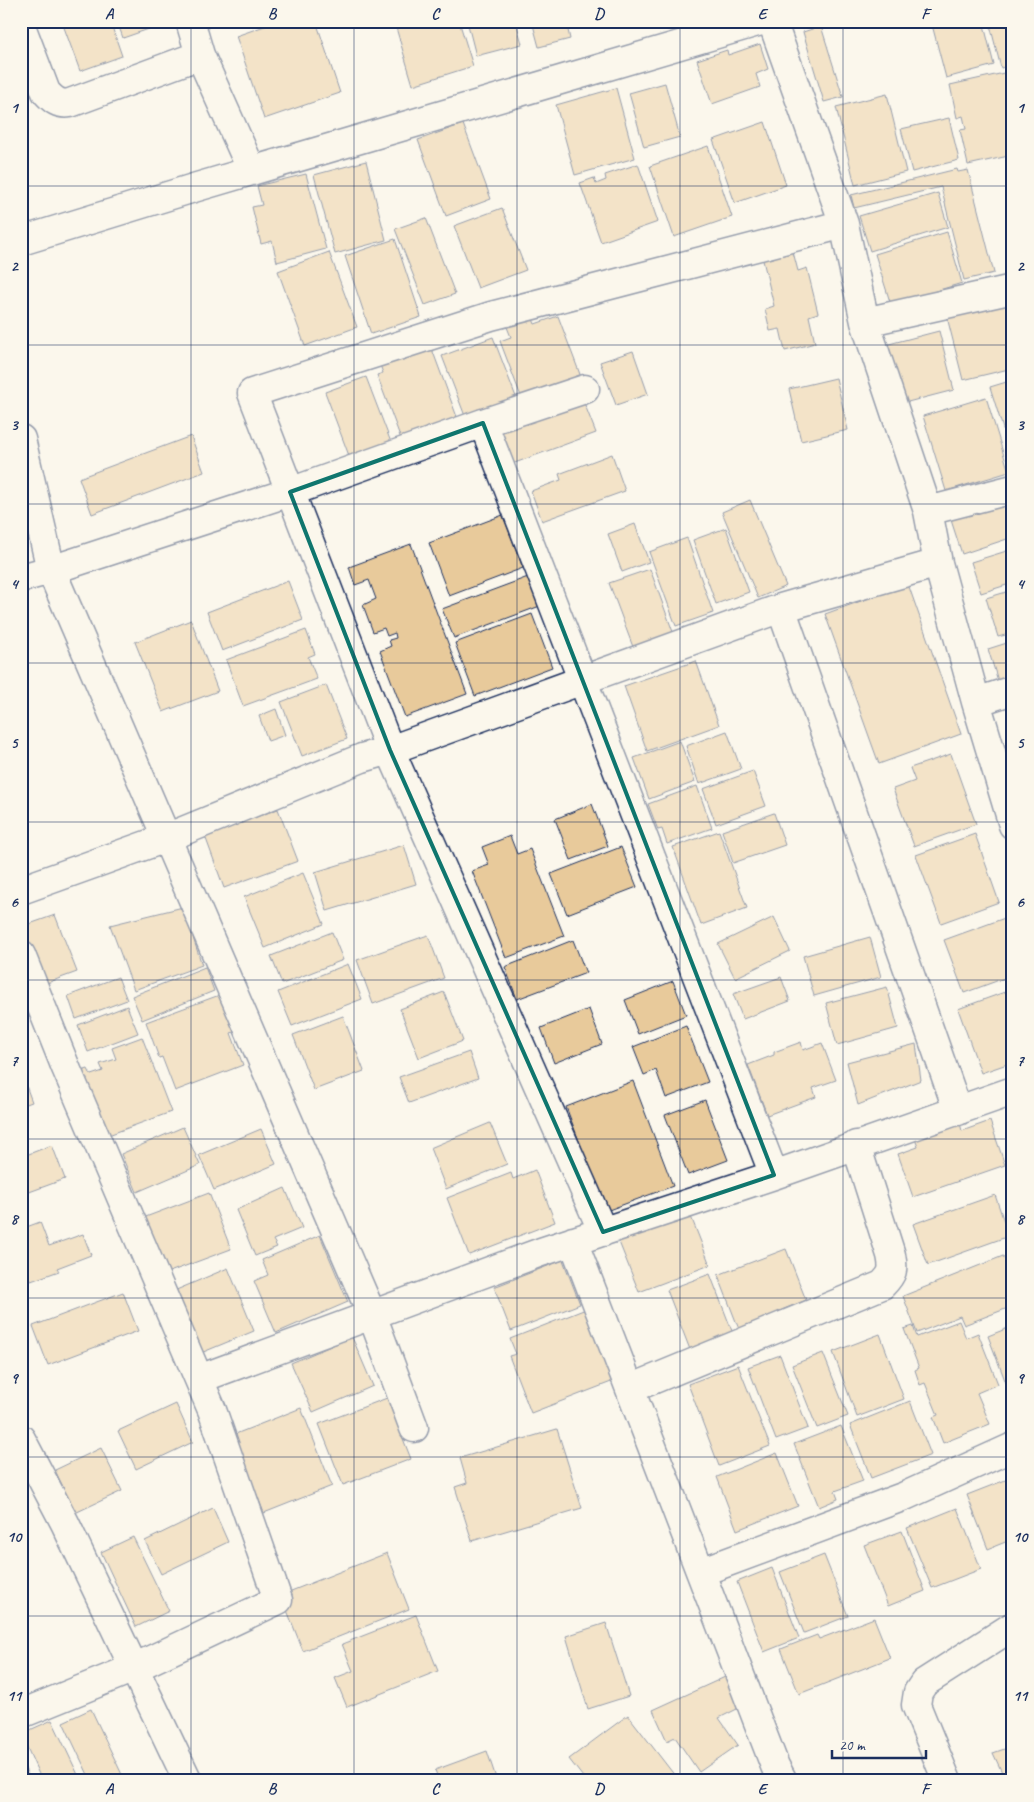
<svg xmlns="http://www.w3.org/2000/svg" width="1034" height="1802" viewBox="0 0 1034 1802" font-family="Caveat,sans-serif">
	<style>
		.building { fill: #e8ca9b; stroke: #1b2f5e }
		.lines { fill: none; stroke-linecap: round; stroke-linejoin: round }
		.minor-casing { stroke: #1b2f5e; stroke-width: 31 }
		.minor { stroke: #fbf7ec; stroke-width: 28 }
		.marked { fill: none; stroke: #0f766e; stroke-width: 4; stroke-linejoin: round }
		.grid { fill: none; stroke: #1b2f5e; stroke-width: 1; stroke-opacity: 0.55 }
		.neatline { fill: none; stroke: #1b2f5e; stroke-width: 2 }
		.grid-label { font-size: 16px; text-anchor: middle; font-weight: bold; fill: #1b2f5e }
	</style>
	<rect width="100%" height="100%" fill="#fbf7ec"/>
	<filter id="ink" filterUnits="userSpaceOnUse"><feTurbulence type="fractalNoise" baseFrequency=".02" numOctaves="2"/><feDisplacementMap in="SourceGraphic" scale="10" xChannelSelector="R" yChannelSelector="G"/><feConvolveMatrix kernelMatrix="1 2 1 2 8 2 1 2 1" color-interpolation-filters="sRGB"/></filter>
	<g filter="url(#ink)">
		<path class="building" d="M 64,21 L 110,21 L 122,56 L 80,71 L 62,22 Z
			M 117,21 L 169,21 L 169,22 L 123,38 Z
			M 279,21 L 316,21 L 340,93 L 264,119 L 236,36 Z
			M 394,21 L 459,21 L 473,66 L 413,85 Z
			M 467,21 L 516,21 L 522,44 L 476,56 Z
			M 532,21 L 566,21 L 570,39 L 539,47 Z
			M 574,21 L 600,21 L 576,28 Z
			M 931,21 L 983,21 L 994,65 L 946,78 Z
			M 989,21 L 1013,21 L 1013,65 L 1001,68 Z
			M 821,26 L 843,97 L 824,102 L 803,32 Z
			M 760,44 L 768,69 L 756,74 L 760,87 L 712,104 L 697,60 L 727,50 L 728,55 Z
			M 21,52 L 36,94 L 21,100 Z
			M 1013,71 L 1013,155 L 968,165 L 960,130 L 966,129 L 963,116 L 957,118 L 950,85 Z
			M 665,83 L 680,137 L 644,147 L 629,93 Z
			M 616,88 L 635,158 L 575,175 L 556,105 Z
			M 887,94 L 906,172 L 855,185 L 836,107 Z
			M 949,118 L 959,160 L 912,172 L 901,129 Z
			M 765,122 L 786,185 L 735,203 L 713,140 Z
			M 463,124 L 491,199 L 446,216 L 418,140 Z
			M 708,146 L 732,217 L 674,237 L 650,166 Z
			M 1013,158 L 1013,181 L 1006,160 Z
			M 366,161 L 386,240 L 335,254 L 314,175 Z
			M 638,164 L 658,222 L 601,242 L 580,183 L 594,178 L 596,184 L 606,180 L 605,175 Z
			M 957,169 L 958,172 L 968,170 L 994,273 L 964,280 L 941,187 L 854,208 L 851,195 Z
			M 306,174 L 326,249 L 277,262 L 272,241 L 261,244 L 252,207 L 262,205 L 257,186 Z
			M 938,193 L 948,227 L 870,251 L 859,216 Z
			M 502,208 L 526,270 L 478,288 L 454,226 Z
			M 426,218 L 455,294 L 425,305 L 395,229 Z
			M 947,232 L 962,283 L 891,305 L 875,254 Z
			M 395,239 L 421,317 L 371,334 L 345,256 Z
			M 792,248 L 798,271 L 807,268 L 818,313 L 809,316 L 815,343 L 785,351 L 780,329 L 770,331 L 765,309 L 774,306 L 762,256 Z
			M 329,252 L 357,327 L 305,346 L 278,271 Z
			M 1013,301 L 1013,368 L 963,380 L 947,317 Z
			M 530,312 L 535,324 L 558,316 L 581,377 L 522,399 L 500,341 L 511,337 L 505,322 Z
			M 939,331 L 954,390 L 900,404 L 885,345 Z
			M 493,337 L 516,397 L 465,416 L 442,356 Z
			M 429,341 L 457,417 L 401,439 L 377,375 L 383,373 L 378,360 Z
			M 633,351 L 648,394 L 616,405 L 600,362 Z
			M 366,377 L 392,445 L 351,461 L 325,392 Z
			M 836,378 L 848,430 L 801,441 L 789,389 Z
			M 1013,380 L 1013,461 L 990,387 Z
			M 986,397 L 1009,472 L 946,491 L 923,416 Z
			M 583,400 L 596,433 L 512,464 L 500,431 Z
			M 191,436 L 204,472 L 92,514 L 79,478 Z
			M 612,454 L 625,491 L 542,521 L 531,491 L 561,480 L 559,474 Z
			M 1013,498 L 1013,537 L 962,554 L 950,517 Z
			M 750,500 L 786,586 L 758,598 L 722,512 Z
			M 503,515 L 523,568 L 449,596 L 429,543 Z
			M 635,524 L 649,562 L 622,572 L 608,534 Z
			M 726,528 L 749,592 L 716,604 L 693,540 Z
			M 687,538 L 713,613 L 676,626 L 649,552 Z
			M 411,544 L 467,694 L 405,717 L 380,651 L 391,646 L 389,640 L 396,638 L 395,633 L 387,636 L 384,628 L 373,632 L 363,605 L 376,599 L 369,580 L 355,585 L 349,567 Z
			M 1013,549 L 1013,583 L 981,593 L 971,562 Z
			M 650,569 L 673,632 L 633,647 L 609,583 Z
			M 528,577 L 540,606 L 454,638 L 442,609 Z
			M 288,581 L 303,620 L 222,651 L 207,612 Z
			M 908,584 L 961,734 L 879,764 L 825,614 Z
			M 1013,590 L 1013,633 L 998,637 L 986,598 Z
			M 532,614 L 552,667 L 475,696 L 455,643 Z
			M 191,620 L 218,691 L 163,712 L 135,642 Z
			M 306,630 L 315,654 L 308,657 L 317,679 L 243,706 L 226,660 Z
			M 1013,641 L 1013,680 L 999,684 L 988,649 Z
			M 696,661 L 719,725 L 647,751 L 624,686 Z
			M 326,685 L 347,739 L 302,756 L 281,702 Z
			M 276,709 L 285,735 L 268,741 L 259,716 Z
			M 727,731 L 741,769 L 699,784 L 686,746 Z
			M 680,741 L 695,782 L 649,799 L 634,758 Z
			M 951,754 L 976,824 L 914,846 L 893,789 L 915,781 L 910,768 Z
			M 753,771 L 766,806 L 716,824 L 703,789 Z
			M 697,786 L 712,828 L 667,844 L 662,829 L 658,830 L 648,804 Z
			M 592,804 L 608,846 L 571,860 L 555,819 Z
			M 278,809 L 298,861 L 224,888 L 205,836 Z
			M 774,813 L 785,845 L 733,863 L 722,831 Z
			M 719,831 L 747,908 L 701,925 L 673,847 Z
			M 975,834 L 999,902 L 941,923 L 916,855 Z
			M 510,836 L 517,854 L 530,849 L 564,936 L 506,958 L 472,871 L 489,865 L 482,847 Z
			M 404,845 L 416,884 L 327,911 L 315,872 Z
			M 621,847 L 637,887 L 567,914 L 551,874 Z
			M 303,873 L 324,924 L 265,948 L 244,897 Z
			M 183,907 L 202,965 L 134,990 L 110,925 Z
			M 55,915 L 77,972 L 36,987 L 21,936 L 21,927 Z
			M 1013,915 L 1013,975 L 964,993 L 944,940 Z
			M 774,917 L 790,951 L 735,978 L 718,944 Z
			M 332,932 L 343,960 L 282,984 L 271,956 Z
			M 428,935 L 444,978 L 373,1004 L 357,960 Z
			M 870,937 L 881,977 L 814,996 L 803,956 Z
			M 573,940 L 586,973 L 517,999 L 505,967 Z
			M 348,964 L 362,999 L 292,1026 L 278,992 Z
			M 205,967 L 214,991 L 142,1020 L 132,996 Z
			M 118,977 L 127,1000 L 76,1019 L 68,996 Z
			M 781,977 L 790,1001 L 743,1019 L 733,994 Z
			M 673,981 L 686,1015 L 638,1034 L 625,1000 Z
			M 887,987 L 898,1028 L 837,1045 L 826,1003 Z
			M 1013,989 L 1013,1062 L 981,1073 L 958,1009 Z
			M 444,992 L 463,1041 L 419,1058 L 400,1009 Z
			M 225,993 L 239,1030 L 231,1033 L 243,1065 L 175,1091 L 162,1057 L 159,1058 L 146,1022 Z
			M 127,1006 L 138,1033 L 88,1052 L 78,1025 Z
			M 589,1009 L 602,1044 L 554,1063 L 541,1028 Z
			M 343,1016 L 364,1071 L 314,1090 L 293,1035 Z
			M 686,1026 L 708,1082 L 666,1098 L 656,1070 L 644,1075 L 633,1047 Z
			M 142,1037 L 171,1112 L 103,1137 L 78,1072 L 88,1069 L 91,1075 L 103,1071 L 100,1064 L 116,1059 L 112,1048 Z
			M 801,1042 L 803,1050 L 822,1043 L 836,1080 L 813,1088 L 816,1097 L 767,1115 L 748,1065 L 774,1055 L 774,1052 Z
			M 916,1044 L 921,1080 L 858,1105 L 847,1062 Z
			M 469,1052 L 478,1078 L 409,1103 L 399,1077 Z
			M 21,1072 L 32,1102 L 21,1106 Z
			M 633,1081 L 673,1186 L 606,1211 L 566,1107 Z
			M 705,1100 L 728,1160 L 688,1175 L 665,1115 Z
			M 990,1121 L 1005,1165 L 913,1197 L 898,1154 L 918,1147 L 915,1139 L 960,1123 L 962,1131 Z
			M 490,1123 L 507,1164 L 446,1189 L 430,1148 Z
			M 183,1127 L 200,1165 L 137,1192 L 121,1154 Z
			M 261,1129 L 276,1164 L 214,1190 L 199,1155 Z
			M 52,1145 L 65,1179 L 21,1195 L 21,1157 Z
			M 535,1170 L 555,1222 L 469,1255 L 447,1198 L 511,1173 L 513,1179 Z
			M 285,1188 L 302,1228 L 273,1240 L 277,1247 L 255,1256 L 236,1210 Z
			M 209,1193 L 231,1249 L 164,1274 L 143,1218 Z
			M 995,1195 L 1009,1236 L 928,1265 L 913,1224 Z
			M 688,1209 L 710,1265 L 639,1292 L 617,1237 Z
			M 40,1222 L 49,1246 L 83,1234 L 91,1255 L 57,1268 L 59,1271 L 31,1281 L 21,1256 L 21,1229 Z
			M 320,1235 L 348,1302 L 276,1333 L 254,1281 L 268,1275 L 262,1260 Z
			M 786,1249 L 806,1300 L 779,1311 L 781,1316 L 740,1332 L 718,1275 Z
			M 1003,1256 L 1005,1260 L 1013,1257 L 1013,1306 L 964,1325 L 960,1316 L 917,1333 L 903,1296 Z
			M 563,1260 L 580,1304 L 511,1331 L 494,1287 Z
			M 228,1268 L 254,1331 L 201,1353 L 174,1291 Z
			M 710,1274 L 737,1344 L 694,1360 L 667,1290 Z
			M 123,1292 L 138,1331 L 48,1365 L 33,1326 Z
			M 591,1307 L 619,1379 L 531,1413 L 509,1356 L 516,1354 L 510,1339 Z
			M 959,1321 L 966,1338 L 978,1333 L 998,1384 L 977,1393 L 990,1424 L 943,1443 L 933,1417 L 938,1415 L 925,1383 L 920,1385 L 915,1370 L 919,1368 L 904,1329 L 913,1326 L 917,1337 Z
			M 1013,1326 L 1013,1401 L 988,1336 Z
			M 880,1334 L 904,1399 L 857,1417 L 833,1352 Z
			M 352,1337 L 373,1386 L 313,1412 L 291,1363 Z
			M 823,1353 L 848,1416 L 817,1428 L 792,1365 Z
			M 780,1355 L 808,1428 L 776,1440 L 748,1367 Z
			M 738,1365 L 770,1446 L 719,1466 L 688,1384 Z
			M 387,1398 L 411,1459 L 343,1485 L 319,1424 Z
			M 910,1401 L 931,1455 L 871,1478 L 850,1425 Z
			M 176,1404 L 193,1442 L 136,1469 L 118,1431 Z
			M 301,1408 L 332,1486 L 264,1513 L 233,1435 Z
			M 841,1426 L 863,1481 L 835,1491 L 838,1499 L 819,1507 L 794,1444 Z
			M 557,1429 L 582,1508 L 472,1541 L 455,1487 L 467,1483 L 460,1458 Z
			M 101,1448 L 122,1491 L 75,1513 L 55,1470 Z
			M 777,1453 L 798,1506 L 737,1530 L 717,1477 Z
			M 1008,1479 L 1013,1490 L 1013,1539 L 988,1549 L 967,1495 Z
			M 213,1508 L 228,1542 L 161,1574 L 145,1541 Z
			M 957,1508 L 981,1569 L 932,1588 L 907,1528 Z
			M 902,1531 L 925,1591 L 888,1606 L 864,1545 Z
			M 133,1537 L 169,1611 L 136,1627 L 101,1552 Z
			M 387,1553 L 409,1609 L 303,1651 L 281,1595 Z
			M 824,1555 L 848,1616 L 804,1633 L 780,1572 Z
			M 772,1568 L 799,1638 L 764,1652 L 737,1582 Z
			M 416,1615 L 438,1671 L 347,1707 L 335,1678 L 353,1671 L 342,1644 Z
			M 874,1618 L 890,1658 L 799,1694 L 781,1649 L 817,1635 L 819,1639 Z
			M 606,1623 L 629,1696 L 588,1709 L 566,1636 Z
			M 725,1677 L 739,1708 L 719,1718 L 738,1745 L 699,1772 L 675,1737 L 667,1741 L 653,1710 Z
			M 91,1709 L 125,1781 L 91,1781 L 63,1722 Z
			M 628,1715 L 679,1781 L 586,1781 L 569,1759 Z
			M 52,1720 L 81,1781 L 42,1781 L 21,1734 Z
			M 1013,1746 L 1013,1781 L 1006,1781 L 993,1753 Z
			M 487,1751 L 497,1781 L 439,1781 L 435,1770 Z
			M 21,1760 L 31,1781 L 21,1781 Z"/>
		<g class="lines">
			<g class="minor-casing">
				<path id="minor" d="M 190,21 L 200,55 L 252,171
					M 772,21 L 844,224 L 865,322 L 928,511 L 938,563 L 976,702 L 1013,825
					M 21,26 L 46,92 C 53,100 59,105 70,103 L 200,55
					M 21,241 L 197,187 L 761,21
					M 865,322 L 1013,289
					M 483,423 L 774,1175
					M 21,439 L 51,570 L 372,1315 L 414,1428
					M 928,511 L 1013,489
					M 21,578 L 51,570 L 290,492 L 483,423 L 585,389
					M 781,608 L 958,1111
					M 976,702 L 1013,690
					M 21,890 L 166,838 L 362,758 L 390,750 L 781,608 L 938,563
					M 21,955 L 66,1068 L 212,1410 L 278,1600 L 134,1668 L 21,1714
					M 603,1232 L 390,750 L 252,393 L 491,316 L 844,224
					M 573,1241 L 775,1766 L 783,1781
					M 199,1379 L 541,1252 L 774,1175 L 1013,1091
					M 630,1389 L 882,1285 C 893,1274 894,1270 891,1255 L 856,1145
					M 21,1439 L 65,1523 L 188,1781
					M 701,1572 L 905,1496 L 1013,1447
					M 947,1781 L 916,1705 L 918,1692 L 924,1683 L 1013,1626"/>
			</g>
			<use href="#minor" class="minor"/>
		</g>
	</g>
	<path d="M0 0H1034V1802H0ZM 483,423 L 774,1175 L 603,1232 L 390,750 L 290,492 Z" fill="#fbf7ec" fill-opacity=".55" fill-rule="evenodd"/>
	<path class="marked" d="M 483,423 L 774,1175 L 603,1232 L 390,750 L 290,492 Z"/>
	<path class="grid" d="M 191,21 L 191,1781M 354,21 L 354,1781M 517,21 L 517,1781M 680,21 L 680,1781M 843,21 L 843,1781M 21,186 L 1013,186M 21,345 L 1013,345M 21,504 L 1013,504M 21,663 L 1013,663M 21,822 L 1013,822M 21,980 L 1013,980M 21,1139 L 1013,1139M 21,1298 L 1013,1298M 21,1457 L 1013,1457M 21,1616 L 1013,1616"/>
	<rect width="1034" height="1802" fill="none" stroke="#fbf7ec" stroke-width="55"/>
	<path d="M832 1750v8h94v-8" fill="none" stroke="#1b2f5e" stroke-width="2.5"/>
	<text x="839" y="1750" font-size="15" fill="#1b2f5e" stroke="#fbf7ec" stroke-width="4" paint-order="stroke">20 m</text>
	<rect x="28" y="28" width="978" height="1746" class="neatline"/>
	<g class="grid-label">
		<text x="109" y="19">A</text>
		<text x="272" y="19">B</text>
		<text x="435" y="19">C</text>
		<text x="599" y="19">D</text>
		<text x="762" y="19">E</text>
		<text x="925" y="19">F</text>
		<text x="14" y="113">1</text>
		<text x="1020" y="113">1</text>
		<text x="14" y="271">2</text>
		<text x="1020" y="271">2</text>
		<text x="14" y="430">3</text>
		<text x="1020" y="430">3</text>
		<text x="14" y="589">4</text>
		<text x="1020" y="589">4</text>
		<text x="14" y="748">5</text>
		<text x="1020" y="748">5</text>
		<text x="14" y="907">6</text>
		<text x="1020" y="907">6</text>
		<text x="14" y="1066">7</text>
		<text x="1020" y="1066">7</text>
		<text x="14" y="1224">8</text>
		<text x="1020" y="1224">8</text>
		<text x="14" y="1383">9</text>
		<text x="1020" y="1383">9</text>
		<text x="14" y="1542">10</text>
		<text x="1020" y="1542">10</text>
		<text x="14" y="1701">11</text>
		<text x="1020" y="1701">11</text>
		<text x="109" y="1794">A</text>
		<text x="272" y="1794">B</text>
		<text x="435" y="1794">C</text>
		<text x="599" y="1794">D</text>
		<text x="762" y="1794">E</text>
		<text x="925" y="1794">F</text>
	</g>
</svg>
